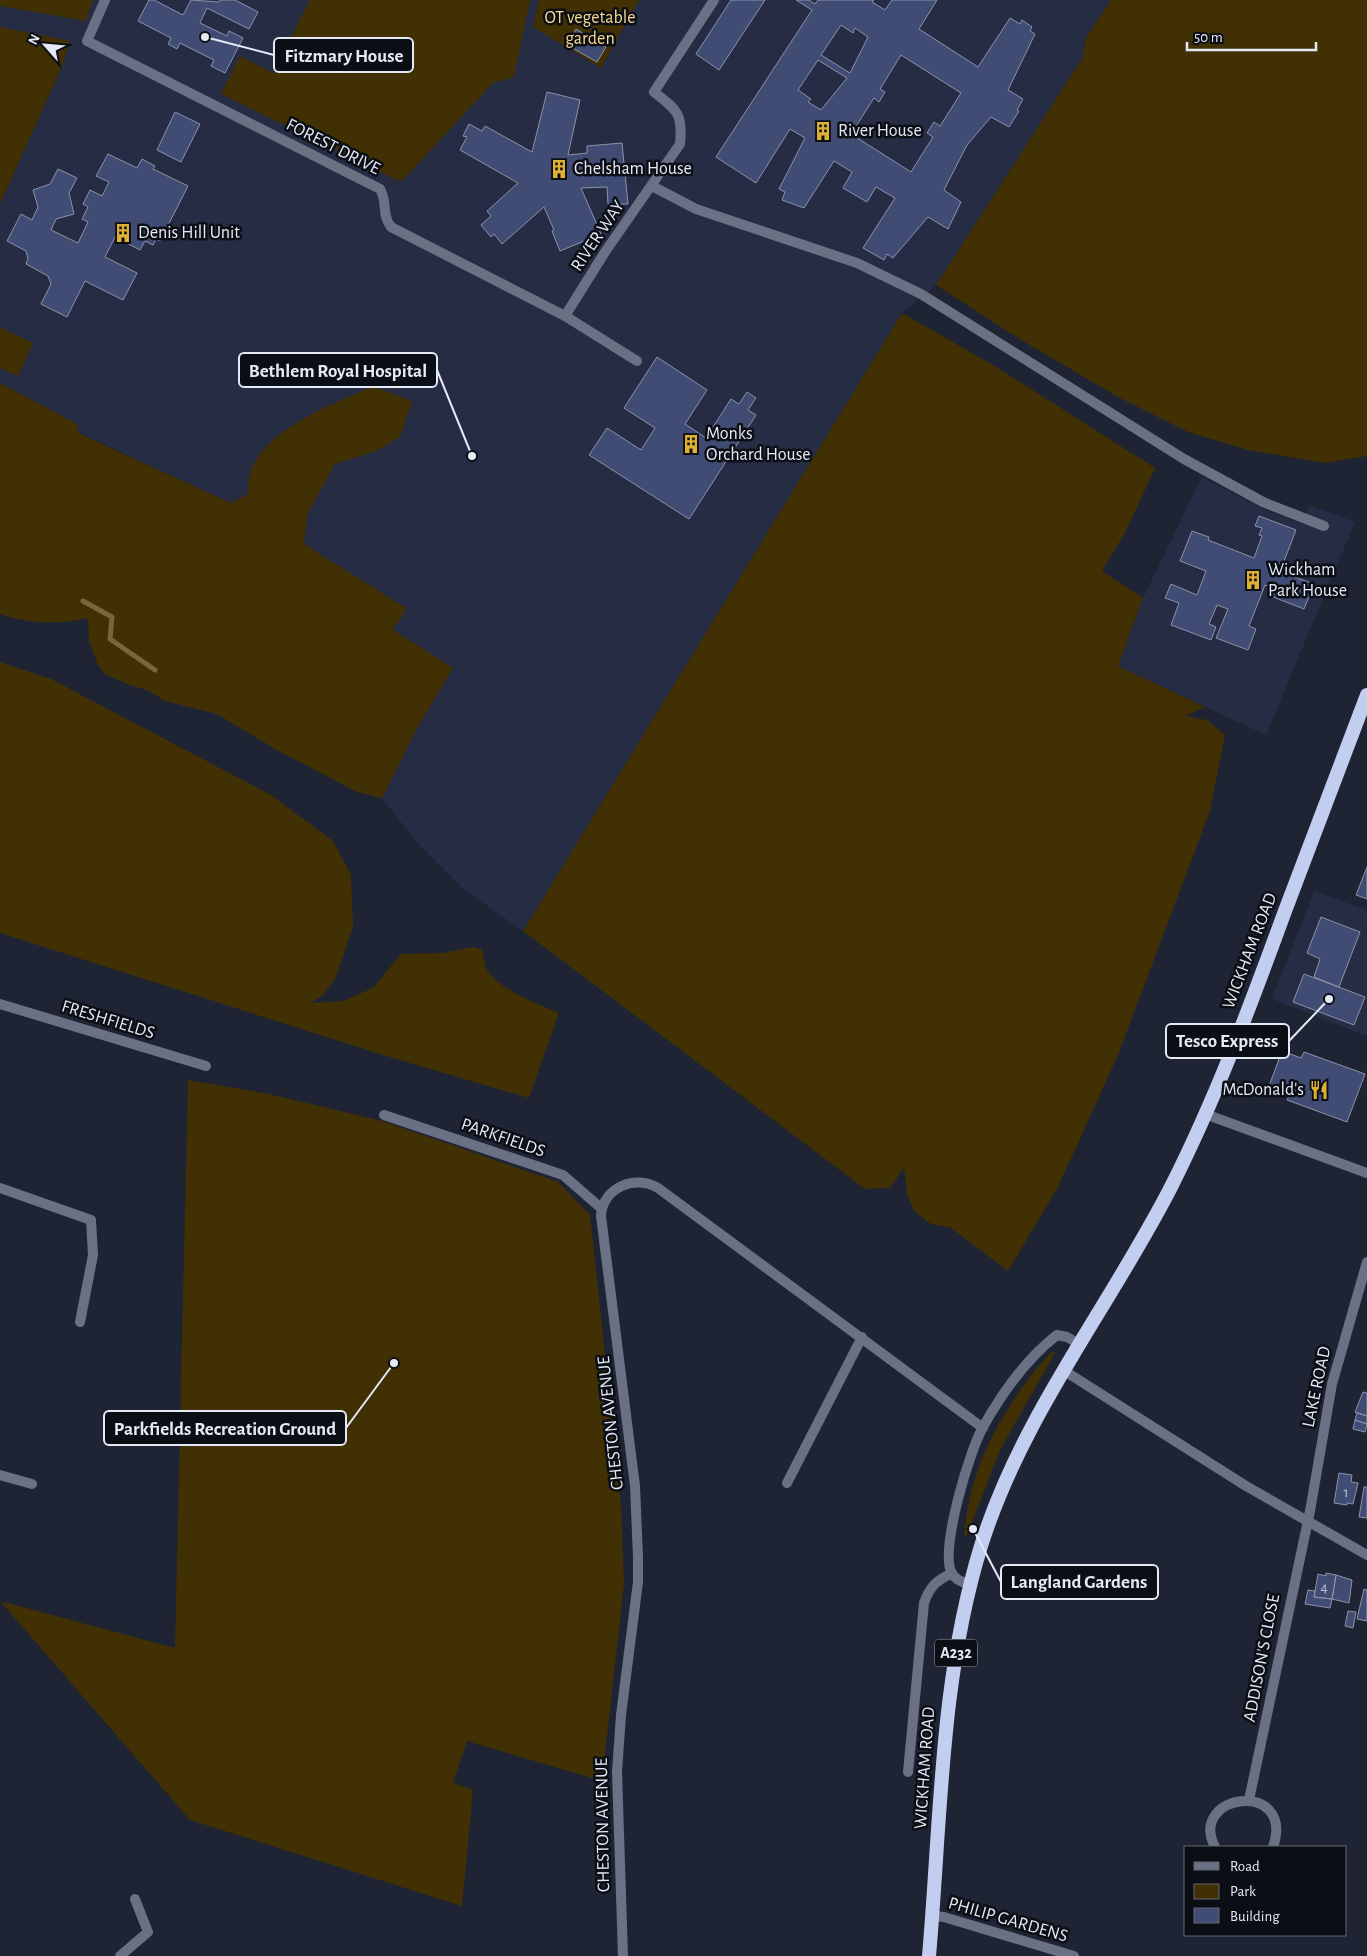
<svg xmlns="http://www.w3.org/2000/svg" width="1367" height="1956" viewBox="0 0 1367 1956" font-family="'Alegreya Sans',sans-serif">
	<style>
		.built { fill: #252c43 }
		.green { fill: #403003 }
		.lines { fill: none; stroke-linecap: round; stroke-linejoin: round }
		.stream { stroke: #796639; stroke-width: 5 }
		.building { fill: #404c74; stroke: #8c93a8; fill-rule: evenodd }
		.minor { stroke: #6b7184; stroke-width: 10 }
		.trunk { stroke: #c2cef0; stroke-width: 14 }
		.labels { text-anchor: middle; dominant-baseline: central; stroke-width: 5; stroke-linejoin: round; paint-order: stroke }
		.number-label { font-size: 15px; fill: #bcc2d5 }
		.shield { fill: #0c0e15; stroke: #a4a7b2; stroke-width: 1 }
		.shield-label { font-size: 16px; font-weight: bold; fill: #e5e9f5 }
		.park-label { font-size: 18px; fill: #f8d990; stroke: #0c0e15 }
		.poi-label { font-size: 18px; fill: #e5e9f5; stroke: #0c0e15; text-anchor: start }
		.street-label { font-size: 18px; fill: #e5e9f5; stroke: #0c0e15 }
		.leader { fill: none; stroke: #e5e9f5; stroke-width: 2 }
		.callout-dot { fill: #e5e9f5; stroke: #0c0e15; stroke-width: 2 }
		.callout { fill: #0c0e15; stroke: #e5e9f5; stroke-width: 2 }
		.callout-label { font-size: 19px; text-anchor: middle; font-weight: bold; fill: #e5e9f5 }
	</style>
	<rect width="100%" height="100%" fill="#1f2435"/>
	<path class="built" d="M 0,0 L 1111,0 L 1086,38 L 1083,57 L 936,285 L 902,313 L 523,931 L 466,891 L 415,840 L 382,798 L 415,732 L 392,629 L 400,620 L 231,503 L 78,432 L 77,424 L 0,383 L 0,204 L 63,64 L 70,42 L 0,27 Z
		M 1202,477 L 1261,508 L 1302,524 L 1310,505 L 1355,522 L 1266,735 L 1118,666 L 1143,598 Z
		M 1314,891 L 1367,910 L 1367,1036 L 1272,999 Z"/>
	<path class="green" d="M 0,0 L 93,0 L 86,21 L 0,6 Z
		M 310,0 L 530,0 L 514,77 L 493,83 L 401,182 L 221,94 L 240,56 L 273,73 Z
		M 539,0 L 639,0 L 601,68 L 533,27 Z
		M 1111,0 L 1367,0 L 1367,456 L 1326,463 L 1248,450 L 1188,432 L 1118,397 L 1013,335 L 936,285 L 1083,57 L 1086,38 Z
		M 0,27 L 70,41 L 63,64 L 0,204 Z
		M 902,313 L 993,365 L 1155,468 L 1126,531 L 1102,571 L 1143,598 L 1118,666 L 1205,707 L 1185,716 L 1207,720 L 1225,735 L 1210,811 L 1118,1055 L 1058,1187 L 1008,1271 L 951,1228 L 931,1224 L 915,1212 L 907,1194 L 904,1168 L 890,1188 L 865,1189 L 523,931 Z
		M 0,327 L 33,343 L 18,376 L 0,368 Z
		M 0,383 L 77,424 L 78,433 L 231,503 L 248,494 C 243,435 329,407 372,386 L 412,401 L 400,437 L 376,451 L 335,464 L 307,515 L 304,544 L 406,608 L 400,620 L 392,629 L 453,668 L 415,732 L 382,798 L 357,792 L 277,750 L 217,714 L 165,701 L 149,691 L 127,684 L 105,674 L 98,665 L 89,641 L 88,618 C 59,625 29,624 0,614 Z
		M 0,662 L 51,679 L 271,795 L 333,841 L 351,875 L 353,927 L 335,979 L 323,995 L 311,1003 L 343,1001 L 373,988 L 401,954 L 443,953 L 474,947 L 482,950 C 484,956 484,964 487,970 C 500,990 538,1004 559,1013 L 529,1098 L 383,1055 L 0,933 Z
		M 188,1080 L 269,1094 L 382,1121 L 558,1182 L 590,1215 L 621,1503 L 624,1584 L 602,1781 L 467,1741 L 453,1783 L 473,1790 L 462,1906 L 190,1820 L 0,1601 L 175,1648 Z
		M 1053,1351 L 1055,1353 L 1000,1450 L 967,1535 L 964,1536 C 969,1480 987,1439 1019,1392 C 1029,1378 1040,1363 1053,1351 Z"/>
	<g class="lines">
		<path class="stream" d="M 83,601 L 112,617 L 110,639 L 155,670"/>
	</g>
	<path class="building" d="M 149,0 L 154,0 L 183,15 L 191,0 L 219,2 L 220,0 L 235,0 L 258,12 L 249,29 L 207,8 L 200,23 L 227,36 L 229,31 L 243,38 L 225,73 L 211,66 L 214,60 L 180,43 L 177,49 L 168,44 L 171,38 L 138,21 Z
		M 731,0 L 765,0 L 719,70 L 696,54 Z
		M 796,0 L 809,0 L 815,4 L 818,0 L 874,0 L 872,2 L 885,10 L 892,0 L 937,0 L 919,29 L 978,67 L 1010,18 L 1020,24 L 1022,20 L 1032,27 L 1030,31 L 1035,34 L 1008,90 L 1023,99 L 1017,110 L 1019,111 L 1009,127 L 991,117 L 967,145 L 944,190 L 961,202 L 948,229 L 928,217 L 893,258 L 887,254 L 884,260 L 863,248 L 895,198 L 876,187 L 867,202 L 843,188 L 852,172 L 834,161 L 804,208 L 782,200 L 785,192 L 779,189 L 805,138 L 790,129 L 756,183 L 716,157 L 812,10 ZM 841,25 L 853,33 L 855,28 L 868,37 L 850,73 L 821,55 ZM 901,55 L 961,93 L 940,126 L 934,122 L 927,133 L 933,137 L 911,172 L 851,134 L 874,98 L 879,102 L 885,92 L 880,89 ZM 818,60 L 847,78 L 821,110 L 808,102 L 811,99 L 798,90 Z
		M 576,29 L 606,47 L 597,62 L 567,45 Z
		M 547,92 L 580,100 L 568,155 L 587,153 L 587,146 L 622,143 L 628,204 L 608,204 L 607,187 L 581,188 L 601,234 L 560,251 L 552,231 L 554,230 L 544,207 L 502,244 L 494,234 L 491,237 L 481,225 L 491,216 L 487,211 L 518,183 L 460,150 L 467,137 L 463,136 L 469,124 L 482,131 L 485,126 L 532,152 Z
		M 175,112 L 200,124 L 181,162 L 157,150 Z
		M 108,154 L 137,168 L 142,159 L 155,166 L 153,169 L 188,186 L 160,241 L 156,239 L 153,245 L 145,241 L 140,250 L 115,237 L 105,257 L 137,273 L 123,300 L 85,281 L 67,317 L 41,304 L 51,284 L 48,276 L 26,264 L 28,259 L 26,251 L 7,241 L 21,214 L 32,220 L 38,207 L 33,190 L 50,184 L 58,169 L 77,178 L 69,193 L 74,214 L 56,219 L 51,230 L 78,243 L 88,222 L 82,219 L 88,207 L 83,204 L 90,190 L 102,196 L 109,182 L 96,176 Z
		M 657,357 L 707,390 L 685,424 L 706,438 L 731,399 L 739,404 L 747,392 L 756,398 L 748,410 L 756,415 L 689,519 L 589,455 L 607,428 L 641,450 L 655,428 L 624,408 Z
		M 1259,516 L 1296,530 L 1279,574 L 1283,575 L 1284,573 L 1314,584 L 1304,609 L 1268,595 L 1271,587 L 1265,585 L 1249,626 L 1256,629 L 1248,650 L 1216,638 L 1228,609 L 1217,605 L 1209,624 L 1216,627 L 1211,640 L 1171,625 L 1179,603 L 1165,598 L 1171,584 L 1197,595 L 1206,571 L 1180,561 L 1192,531 L 1209,537 L 1208,540 L 1254,558 L 1262,536 L 1259,535 L 1262,528 L 1255,526 Z
		M 1367,867 L 1367,899 L 1356,895 Z
		M 1321,917 L 1360,932 L 1339,987 L 1314,977 L 1320,959 L 1307,953 Z
		M 1304,974 L 1365,997 L 1354,1025 L 1293,1002 Z
		M 1282,1051 L 1301,1058 L 1304,1052 L 1365,1074 L 1347,1122 L 1287,1100 L 1290,1094 L 1269,1086 Z
		M 1363,1392 L 1367,1393 L 1367,1416 L 1355,1412 Z
		M 1357,1413 L 1367,1416 L 1367,1424 L 1355,1420 Z
		M 1355,1420 L 1367,1424 L 1365,1432 L 1353,1429 Z
		M 1339,1473 L 1352,1475 L 1351,1482 L 1358,1483 L 1353,1504 L 1347,1503 L 1347,1505 L 1334,1503 Z
		M 1364,1487 L 1367,1487 L 1367,1518 L 1359,1517 Z
		M 1326,1573 L 1336,1575 L 1332,1599 L 1314,1597 L 1318,1574 L 1326,1576 Z
		M 1336,1575 L 1352,1580 L 1349,1603 L 1332,1599 Z
		M 1364,1589 L 1367,1590 L 1367,1621 L 1357,1619 Z
		M 1308,1590 L 1315,1591 L 1314,1597 L 1332,1599 L 1330,1608 L 1305,1604 Z
		M 1348,1611 L 1356,1612 L 1353,1628 L 1345,1626 Z"/>
	<g class="lines">
		<path class="minor" d="M 105,0 L 87,41 L 380,189 C 388,202 381,214 391,227 L 565,316 L 637,361
			M 652,186 L 696,209 L 857,263 L 921,294 L 1184,459 L 1263,502 L 1324,526
			M 565,316 L 605,252 L 680,144 C 683,113 677,110 654,92 L 714,0
			M 0,1004 L 206,1066
			M 1205,1114 L 1367,1173
			M 384,1115 L 563,1175 L 602,1209
			M 0,1188 L 91,1220 L 93,1255 L 80,1322
			M 1063,1370 L 1246,1486 L 1367,1555
			M 0,1475 L 32,1484
			M 787,1483 L 862,1337
			M 970,1584 C 962,1582 955,1580 951,1572 C 941,1546 969,1452 983,1427 C 1002,1393 1026,1359 1057,1335 L 1067,1337 L 1079,1344
			M 908,1772 L 924,1603 C 930,1586 936,1581 952,1573
			M 1249,1800 L 1310,1511 L 1332,1384 L 1367,1262
			M 1215,1847 C 1187,1793 1296,1779 1273,1847
			M 933,1916 L 944,1917 L 1074,1956
			M 120,1956 L 148,1932 L 135,1899
			M 623,1956 L 617,1772 L 621,1715 L 638,1582 L 638,1557 L 635,1486 L 601,1216 C 602,1188 635,1174 658,1188 L 983,1428"/>
		<path class="trunk" d="M 929,1956 C 941,1819 940,1679 981,1546 C 1022,1415 1109,1308 1171,1187 C 1216,1098 1251,1004 1285,911 C 1312,839 1340,767 1367,695"/>
	</g>
	<defs>
		<g id="building-bare" transform="scale(1.5)"><path d="M-4-6H4V6H1V3H-1V6H-4ZM-2.5-4.3h1.7v1.8h-1.7ZM.8-4.3h1.7v1.8H.8ZM-2.5-1h1.7V.8h-1.7ZM.8-1h1.7V.8H.8Z" fill="#deb133" stroke="#0c0e15" stroke-width="2.5" paint-order="stroke"/></g>
		<g id="restaurant-bare" transform="scale(1.5)"><path d="M-5-6h1v4h1v-4h1v4h1v-4h1v5L-1.5 .5V6h-2V.5L-5-1ZM5-6V6H3V1.5H1.5Q1.5-4 5-6Z" fill="#deb133" stroke="#0c0e15" stroke-width="2.5" paint-order="stroke"/></g>
	</defs>
	<g fill-rule="evenodd">
		<use href="#building-bare" x="823" y="131"/>
		<use href="#building-bare" x="559" y="169"/>
		<use href="#building-bare" x="123" y="233"/>
		<use href="#building-bare" x="691" y="444"/>
		<use href="#building-bare" x="1253" y="580"/>
		<use href="#restaurant-bare" x="1319" y="1090"/>
	</g>
	<g class="labels">
		<g class="number-label">
			<text x="1346" y="1492">1</text>
			<text x="1324" y="1587">4</text>
		</g>
		<rect class="shield" x="935" y="1639.5" width="42" height="27" rx="4"/>
		<g class="shield-label">
			<text x="956" y="1653">A232</text>
		</g>
		<g class="park-label">
			<text x="590" y="18">OT vegetable<tspan x="590" dy="21">garden</tspan></text>
		</g>
		<g class="poi-label">
			<text x="838" y="131">River House</text>
			<text x="574" y="169">Chelsham House</text>
			<text x="138" y="233">Denis Hill Unit</text>
			<text x="706" y="434">Monks<tspan x="706" dy="21">Orchard House</tspan></text>
			<text x="1268" y="570">Wickham<tspan x="1268" dy="21">Park House</tspan></text>
			<text x="1304" y="1090" text-anchor="end">McDonald's</text>
		</g>
		<g class="street-label">
			<text transform="translate(333 147) rotate(27)">FOREST DRIVE</text>
			<text transform="translate(598 236) rotate(-56)">RIVER WAY</text>
			<text transform="translate(1250 951) rotate(-69)">WICKHAM ROAD</text>
			<text transform="translate(108 1020) rotate(17)">FRESHFIELDS</text>
			<text transform="translate(503 1138) rotate(19)">PARKFIELDS</text>
			<text transform="translate(1317 1387) rotate(-78)">LAKE ROAD</text>
			<text transform="translate(611 1423) rotate(-96)">CHESTON AVENUE</text>
			<text transform="translate(1262 1658) rotate(-79)">ADDISON'S CLOSE</text>
			<text transform="translate(925 1768) rotate(-86)">WICKHAM ROAD</text>
			<text transform="translate(603 1825) rotate(-91)">CHESTON AVENUE</text>
			<text transform="translate(1008 1920) rotate(16)">PHILIP GARDENS</text>
		</g>
	</g>
	<path class="leader" d="M205 37L274 55M472 456L437 370M1329 999L1289 1041M394 1363L346 1428M973 1529L1001 1582"/>
	<g class="callout-dot">
		<circle cx="205" cy="37" r="5"/>
		<circle cx="472" cy="456" r="5"/>
		<circle cx="1329" cy="999" r="5"/>
		<circle cx="394" cy="1363" r="5"/>
		<circle cx="973" cy="1529" r="5"/>
	</g>
	<g class="callout">
		<rect x="274" y="38" width="139" height="34" rx="5"/>
		<rect x="239" y="353" width="198" height="34" rx="5"/>
		<rect x="1166" y="1024" width="123" height="34" rx="5"/>
		<rect x="104" y="1411" width="242" height="34" rx="5"/>
		<rect x="1001" y="1565" width="157" height="34" rx="5"/>
	</g>
	<g class="callout-label">
		<text x="344" y="62">Fitzmary House</text>
		<text x="338" y="377">Bethlem Royal Hospital</text>
		<text x="1227" y="1047">Tesco Express</text>
		<text x="225" y="1435">Parkfields Recreation Ground</text>
		<text x="1079" y="1588">Langland Gardens</text>
	</g>
	<rect x="1184" y="1846" width="162" height="90" fill="#0c0e15" stroke="#63666f"/>
	<rect x="1194" y="1862" width="25" height="8" fill="#6b7184" stroke="#63666f"/>
	<text x="1230" y="1871" font-size="15" fill="#e5e9f5">Road</text>
	<rect x="1194" y="1884" width="25" height="15" fill="#403003" stroke="#63666f"/>
	<text x="1230" y="1896" font-size="15" fill="#e5e9f5">Park</text>
	<rect x="1194" y="1908" width="25" height="15" fill="#404c74" stroke="#63666f"/>
	<text x="1230" y="1921" font-size="15" fill="#e5e9f5">Building</text>
	<g transform="translate(45 45) rotate(297)" stroke="#0c0e15" stroke-width="4" paint-order="stroke">
	<path d="M0-4L9 19L0 12L-9 19Z" fill="#e5e9f5"/>
	<text y="-8" font-size="14" font-weight="bold" text-anchor="middle" fill="#e5e9f5">N</text>
	</g>
	<path d="M1187 42v8h129v-8" fill="none" stroke="#e5e9f5" stroke-width="2.5"/>
	<text x="1194" y="42" font-size="15" fill="#e5e9f5" stroke="#0c0e15" stroke-width="4" paint-order="stroke">50 m</text>
</svg>
